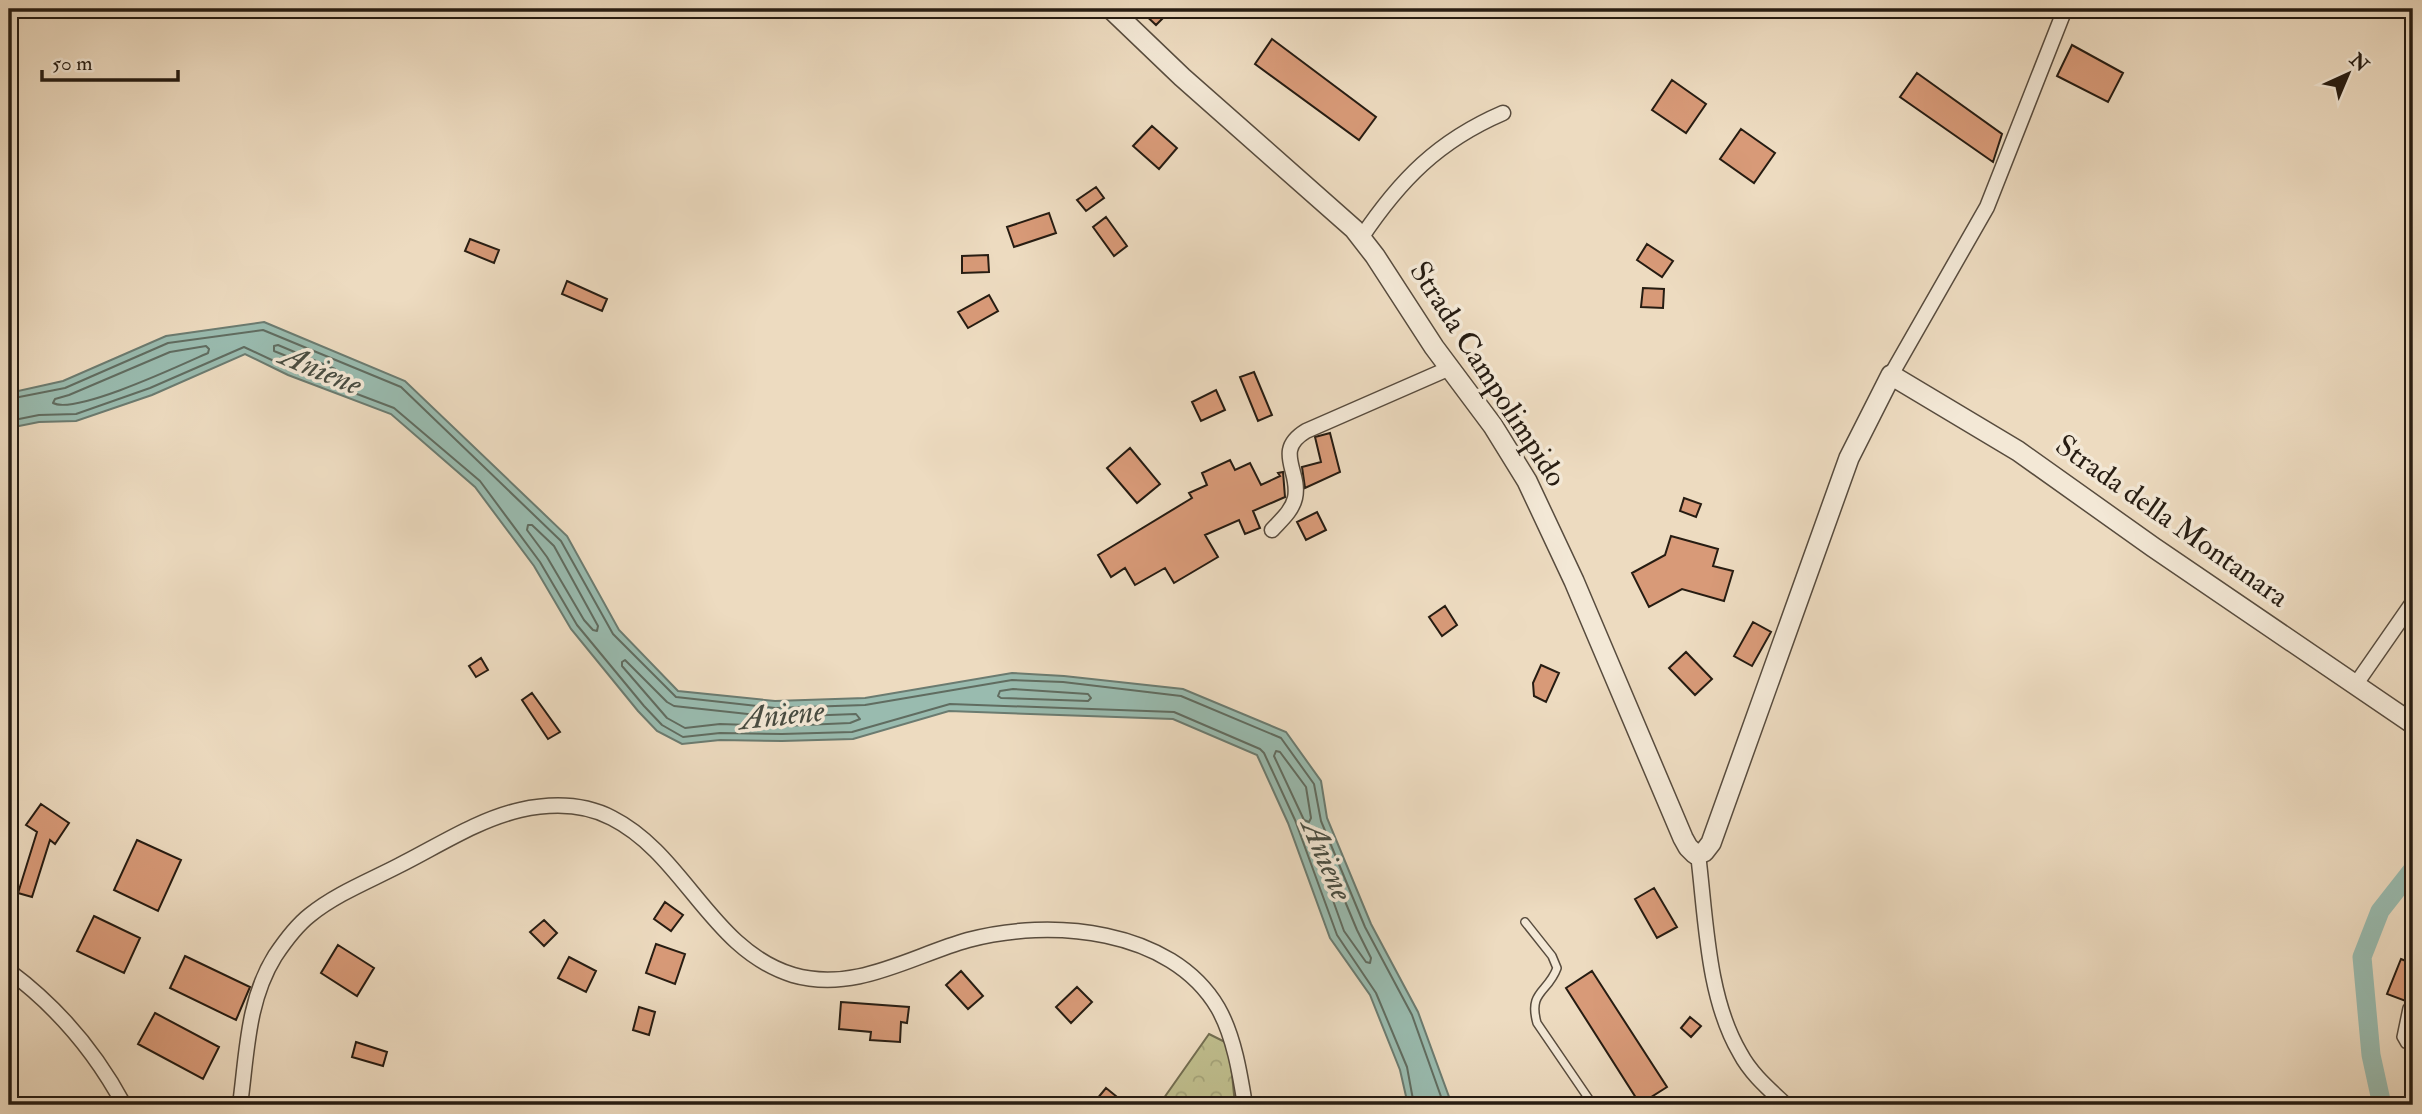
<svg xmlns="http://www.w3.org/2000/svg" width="2422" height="1114" viewBox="0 0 2422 1114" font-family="'IM FELL Double Pica',serif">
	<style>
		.forest { fill: url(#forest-crowns); stroke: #726d50; stroke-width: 2 }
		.water { fill: #99bbaf; stroke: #6b7b70; stroke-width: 2 }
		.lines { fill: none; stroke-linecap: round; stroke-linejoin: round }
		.shore { stroke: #606c60; stroke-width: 2 }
		.canal { stroke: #99bbaf; stroke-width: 19 }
		.building { fill: #d89a78; stroke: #261c12; stroke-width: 2 }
		.service-casing { stroke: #584c3e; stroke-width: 10 }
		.minor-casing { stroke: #584c3e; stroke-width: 17 }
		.tertiary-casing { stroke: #584c3e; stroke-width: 22 }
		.service { stroke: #f3e8d6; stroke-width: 7 }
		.minor { stroke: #f3e8d6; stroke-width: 14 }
		.tertiary { stroke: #f3e8d6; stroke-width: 19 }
		.labels { text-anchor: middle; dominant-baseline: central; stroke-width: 7; stroke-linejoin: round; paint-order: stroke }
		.street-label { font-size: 30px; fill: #261c12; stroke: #f3e8d6 }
		.water-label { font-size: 32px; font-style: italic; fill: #484c41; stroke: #f3e8d6 }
	</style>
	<defs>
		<pattern id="forest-crowns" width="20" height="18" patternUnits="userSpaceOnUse" patternTransform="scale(1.75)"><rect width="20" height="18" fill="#bfbe8d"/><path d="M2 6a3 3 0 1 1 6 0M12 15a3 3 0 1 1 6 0" fill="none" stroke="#a4a379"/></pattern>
	</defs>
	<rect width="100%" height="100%" fill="#eddbc0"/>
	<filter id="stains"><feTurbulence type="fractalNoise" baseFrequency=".00286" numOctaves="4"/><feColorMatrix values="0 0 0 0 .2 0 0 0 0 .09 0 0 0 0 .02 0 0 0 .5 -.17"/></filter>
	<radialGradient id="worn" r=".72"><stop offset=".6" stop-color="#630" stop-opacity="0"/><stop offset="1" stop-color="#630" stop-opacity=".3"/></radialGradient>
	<path class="forest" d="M 1209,1034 L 1229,1044 L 1235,1105 L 1159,1105 Z"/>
	<path class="water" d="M 264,322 L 405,381 L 567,536 L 619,630 L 678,691 L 775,701 L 865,698 L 1012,673 L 1064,676 L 1183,689 L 1286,732 L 1321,781 L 1327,818 L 1371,924 L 1418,1012 L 1452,1105 L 1408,1105 L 1400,1070 L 1370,995 L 1330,938 L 1288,823 L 1257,755 L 1173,719 L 949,711 L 853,739 L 782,741 L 720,740 L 682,744 L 657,731 L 638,711 L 571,629 L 534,566 L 475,487 L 391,414 L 288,375 L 245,354 L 152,395 L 76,421 L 39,422 L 9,428 L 9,393 L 63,381 L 166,336 Z"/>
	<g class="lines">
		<path class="shore" d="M 278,345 L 335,369 L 337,374 L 333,375 L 274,351 L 274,346 Z
			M 206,346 L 209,349 L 208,353 C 181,365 75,415 53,403 L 55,399 L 69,395 L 170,352 Z
			M 9,399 L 65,388 L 168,343 L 263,330 L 401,387 L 561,541 L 613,634 L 676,697 L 775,708 L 865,705 L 1012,680 L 1063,682 L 1181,696 L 1281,738 L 1314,784 L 1321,821 L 1365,927 L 1412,1015 L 1444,1105
			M 9,421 L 39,415 L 76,414 L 150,388 L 244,347 L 291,369 L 394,408 L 480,481 L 540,562 L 577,625 L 644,706 L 662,725 L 683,737 L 720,733 L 782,734 L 852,732 L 950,704 L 1174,712 L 1260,749 L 1264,753 L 1295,820 L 1337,935 L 1376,993 L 1407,1067 L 1414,1105
			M 528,525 L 532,525 L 554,546 L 598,626 L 597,631 L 593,630 L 584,620 L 547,557 L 527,530 Z
			M 625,660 L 667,702 L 674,706 L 775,717 L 856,714 L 860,719 L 850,723 L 782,726 L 720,724 L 685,728 L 667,718 L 622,666 L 622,662 Z
			M 1013,689 L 1088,694 L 1091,698 L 1088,701 L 1001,698 L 998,696 L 1000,691 Z
			M 1276,751 L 1280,752 L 1306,787 L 1311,818 L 1309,822 L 1304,820 L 1274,756 Z
			M 1314,837 L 1319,839 L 1357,930 L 1371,958 L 1370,963 L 1366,962 L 1344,931 L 1312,842 Z"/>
		<path class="canal" d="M 2382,1105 L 2371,1055 L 2362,957 L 2380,911 L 2413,869"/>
	</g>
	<path class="building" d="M 1139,9 L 1172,9 L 1156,25 Z
		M 1272,39 L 1376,117 L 1359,140 L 1255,64 Z
		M 2072,45 L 2123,73 L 2108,102 L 2057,76 Z
		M 1917,73 L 2002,134 L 1993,162 L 1900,97 Z
		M 1672,80 L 1706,104 L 1686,133 L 1652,110 Z
		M 1152,126 L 1177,148 L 1159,169 L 1133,146 Z
		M 1741,129 L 1775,153 L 1754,183 L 1720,159 Z
		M 1096,187 L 1104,198 L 1086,211 L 1077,200 Z
		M 1049,213 L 1056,233 L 1014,247 L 1007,227 Z
		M 1106,217 L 1127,246 L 1114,256 L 1093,227 Z
		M 470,239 L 499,250 L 494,263 L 465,251 Z
		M 1647,244 L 1673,261 L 1662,277 L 1637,260 Z
		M 988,255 L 989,272 L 962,273 L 962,256 Z
		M 567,281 L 607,299 L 602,311 L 562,294 Z
		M 1643,288 L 1664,289 L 1663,308 L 1641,307 Z
		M 989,295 L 998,311 L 968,328 L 958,312 Z
		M 1254,372 L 1272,415 L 1258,421 L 1240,377 Z
		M 1216,390 L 1225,410 L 1201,421 L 1192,402 Z
		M 1330,433 L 1340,472 L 1305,488 L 1302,467 L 1321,462 L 1315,437 Z
		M 1130,448 L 1160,484 L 1137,503 L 1107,468 Z
		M 1230,460 L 1235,470 L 1250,463 L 1261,485 L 1280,476 L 1278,473 L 1283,472 L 1285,497 L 1253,511 L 1260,528 L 1245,534 L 1239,520 L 1205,535 L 1218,557 L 1174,583 L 1165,568 L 1135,585 L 1125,568 L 1111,577 L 1098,555 L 1192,498 L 1189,493 L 1207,485 L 1202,473 Z
		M 1684,498 L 1701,504 L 1696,517 L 1680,511 Z
		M 1317,512 L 1326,530 L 1306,540 L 1297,522 Z
		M 1671,536 L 1718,549 L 1713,566 L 1733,571 L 1724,601 L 1682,589 L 1649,607 L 1632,573 L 1665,555 Z
		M 1445,606 L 1457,625 L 1442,636 L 1429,617 Z
		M 1753,622 L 1771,632 L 1752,666 L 1734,656 Z
		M 1686,652 L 1712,679 L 1695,695 L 1669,668 Z
		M 481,658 L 488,670 L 476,677 L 469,666 Z
		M 1541,665 L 1559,673 L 1546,702 L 1534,696 L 1533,683 Z
		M 532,693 L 560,732 L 548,739 L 522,700 Z
		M 41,804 L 69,823 L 55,844 L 50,840 L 32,897 L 18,893 L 37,832 L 26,825 Z
		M 137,840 L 181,860 L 158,911 L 114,890 Z
		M 1654,888 L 1677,927 L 1657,938 L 1635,899 Z
		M 665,902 L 683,915 L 671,931 L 654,919 Z
		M 94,916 L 140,938 L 124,973 L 77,951 Z
		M 544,920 L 557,933 L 544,946 L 530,932 Z
		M 656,944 L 685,954 L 675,984 L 646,973 Z
		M 338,945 L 374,968 L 357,996 L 321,973 Z
		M 185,956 L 250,987 L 236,1020 L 170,988 Z
		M 569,957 L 596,971 L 586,992 L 558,978 Z
		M 2401,959 L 2413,964 L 2413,996 L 2411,1003 L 2387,994 Z
		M 961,971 L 983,996 L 968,1009 L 946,985 Z
		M 1592,971 L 1667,1087 L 1640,1104 L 1566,988 Z
		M 1077,987 L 1092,1002 L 1071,1023 L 1056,1007 Z
		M 841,1002 L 909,1007 L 907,1023 L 901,1022 L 900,1042 L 870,1040 L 871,1032 L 839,1029 Z
		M 639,1007 L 655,1012 L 649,1035 L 633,1030 Z
		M 155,1013 L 219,1047 L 203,1079 L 138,1044 Z
		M 1690,1017 L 1701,1026 L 1691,1037 L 1681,1028 Z
		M 356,1042 L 387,1052 L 383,1066 L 352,1057 Z
		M 1106,1088 L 1127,1105 L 1092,1105 Z"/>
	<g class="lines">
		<g class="service-casing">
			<path id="service" d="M 1525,922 L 1552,956 L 1557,968 C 1548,993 1528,991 1537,1023 L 1593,1105
				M 2407,1008 L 2401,1037 L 2405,1044 L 2413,1045"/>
		</g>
		<g class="minor-casing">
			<path id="minor" d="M 1361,238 C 1400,180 1438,141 1503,113
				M 1891,375 L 1987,207 L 2065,9
				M 1272,530 C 1281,520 1292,511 1295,498 C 1301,471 1273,451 1306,431 L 1450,368
				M 2356,684 L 2413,602
				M 1698,854 C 1706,918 1707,997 1740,1053 C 1751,1074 1769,1089 1786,1105
				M 9,971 C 56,1006 96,1053 124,1105
				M 240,1105 C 247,1054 247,1001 275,956 C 285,941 296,926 310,915 C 336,894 369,881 398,866 C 438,846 477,820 520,810 C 552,803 583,803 612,818 C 685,855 711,950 793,975 C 855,993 911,956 968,940 C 1050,918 1171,928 1218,1008 C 1234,1036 1240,1074 1245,1105"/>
		</g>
		<g class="tertiary-casing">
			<path id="tertiary" d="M 1111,9 L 1182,77 L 1354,229 L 1375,256 L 1434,347 L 1493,426 L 1527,481 L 1574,581 L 1683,838 L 1688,847 L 1695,854 L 1704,852 L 1711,843 L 1849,458 L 1891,375 L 2018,451 L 2153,547 L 2413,724"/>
		</g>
		<use href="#service" class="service"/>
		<use href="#minor" class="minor"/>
		<use href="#tertiary" class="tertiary"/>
	</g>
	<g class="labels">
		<g class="street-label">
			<text transform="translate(1488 374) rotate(57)">Strada Campolimpido</text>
			<text transform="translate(2172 521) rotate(35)">Strada della Montanara</text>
		</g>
		<g class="water-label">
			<text transform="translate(321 370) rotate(23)">Aniene</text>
			<text transform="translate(782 715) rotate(-6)">Aniene</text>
			<text transform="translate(1327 860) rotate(67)">Aniene</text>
		</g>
	</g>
	<rect width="2422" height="1114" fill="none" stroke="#eddbc0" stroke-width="35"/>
	<rect x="10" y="10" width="2401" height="1093" fill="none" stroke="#261c12" stroke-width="3.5"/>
	<rect x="18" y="18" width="2387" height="1079" fill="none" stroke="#261c12" stroke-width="2"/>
	<g transform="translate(2348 74) rotate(44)" stroke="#f3e8d6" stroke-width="5" paint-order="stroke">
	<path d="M0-5L12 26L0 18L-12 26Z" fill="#261c12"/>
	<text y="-10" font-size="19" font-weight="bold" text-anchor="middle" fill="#261c12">N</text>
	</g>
	<path d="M42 70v10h136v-10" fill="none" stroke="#261c12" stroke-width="3.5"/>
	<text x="52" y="70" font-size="21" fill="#261c12" stroke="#f3e8d6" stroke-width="5" paint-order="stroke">50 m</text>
	<rect width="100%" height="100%" filter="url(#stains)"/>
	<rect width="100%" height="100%" fill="url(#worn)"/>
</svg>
